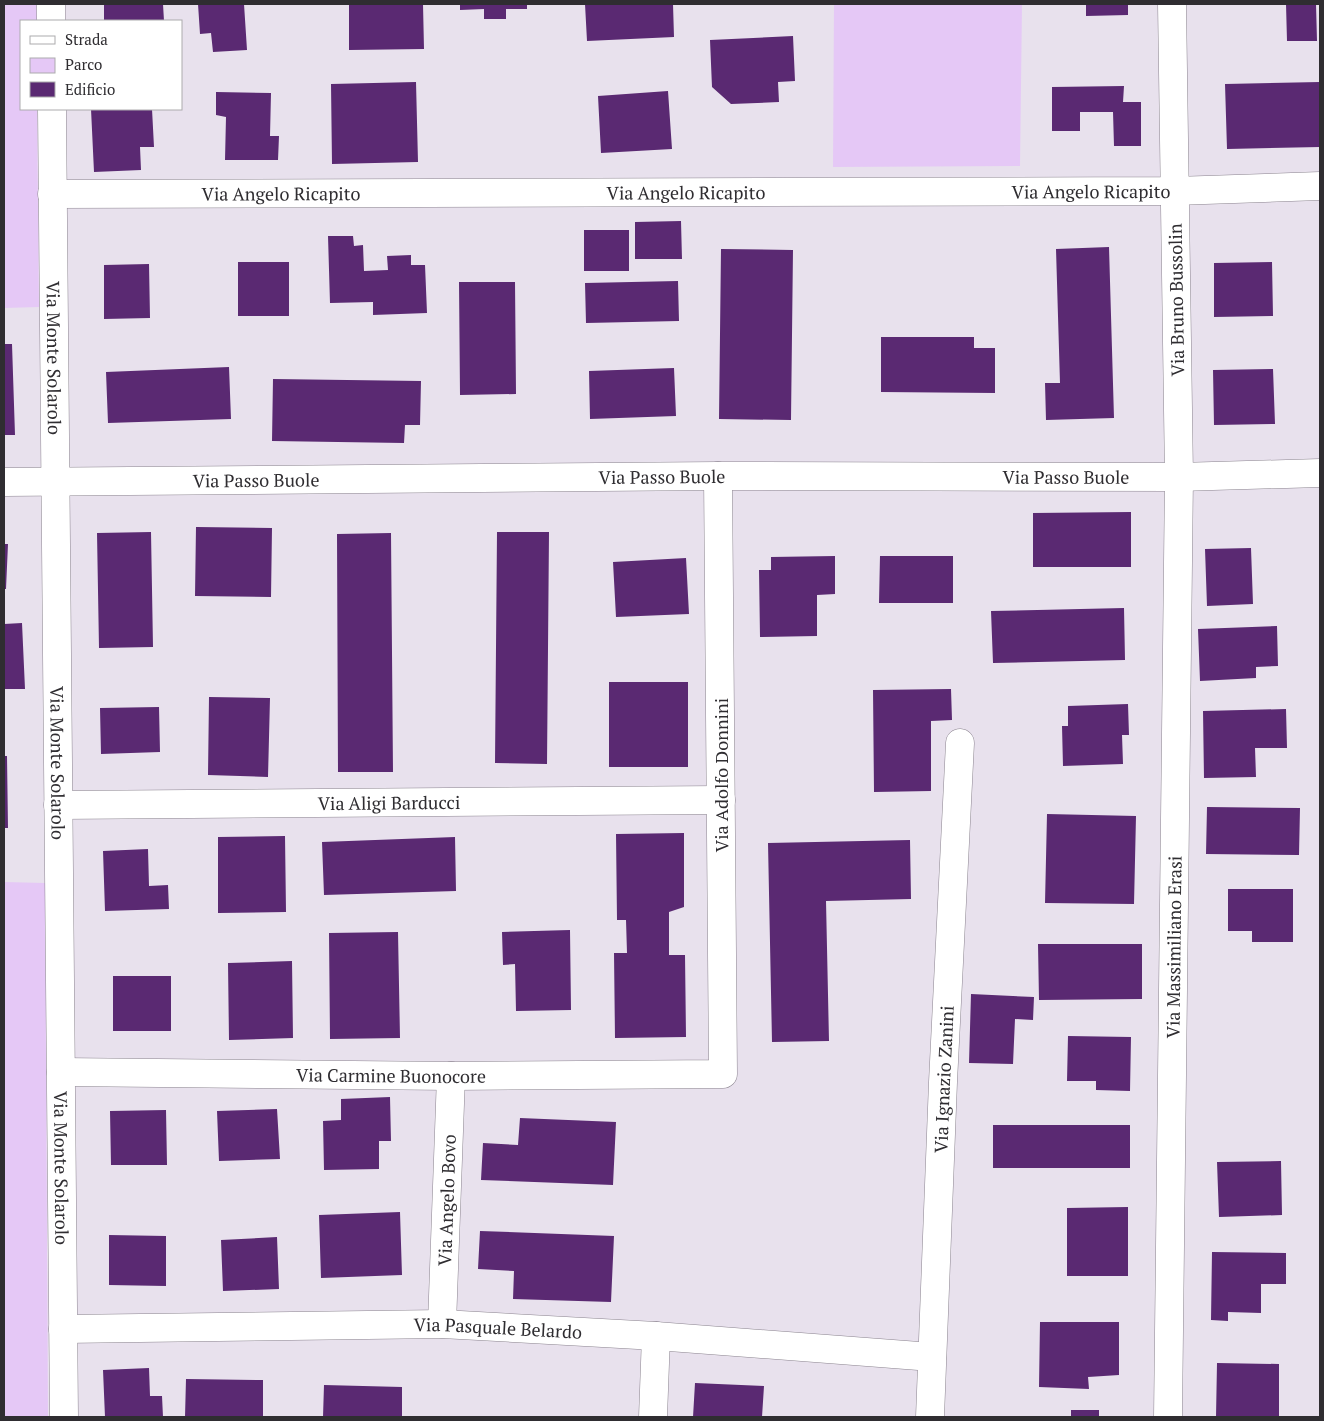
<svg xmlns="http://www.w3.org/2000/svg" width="1324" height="1421" viewBox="0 0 1324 1421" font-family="'PT Serif',serif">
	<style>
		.green { fill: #e5c8f6 }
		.building { fill: #5a2972 }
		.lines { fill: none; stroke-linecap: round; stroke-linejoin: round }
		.street-casing { stroke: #8b848f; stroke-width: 29 }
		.street { stroke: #fff; stroke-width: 28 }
		.labels { text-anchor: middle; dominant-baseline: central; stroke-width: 5; stroke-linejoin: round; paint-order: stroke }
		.street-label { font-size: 18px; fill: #2f2d31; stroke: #fff }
	</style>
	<rect width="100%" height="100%" fill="#e8e1ed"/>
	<path class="green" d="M 4,4 L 36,4 L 37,21 L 21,21 L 21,109 L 37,109 L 39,307 L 4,308 Z
		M 834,4 L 1022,4 L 1020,166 L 833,167 Z
		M 4,882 L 45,883 L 48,1417 L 4,1417 Z"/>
	<path class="building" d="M 104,4 L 163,4 L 164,21 L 104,21 Z
		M 198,4 L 244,4 L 247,50 L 213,52 L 211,33 L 200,34 Z
		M 349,4 L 423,4 L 424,49 L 349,50 Z
		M 460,4 L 527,4 L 527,9 L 506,9 L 506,19 L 484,19 L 484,9 L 460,10 Z
		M 585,4 L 673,4 L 674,37 L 587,41 Z
		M 1086,4 L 1128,4 L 1128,15 L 1086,16 Z
		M 1286,4 L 1316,4 L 1317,41 L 1287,41 Z
		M 793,36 L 795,81 L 778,82 L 779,102 L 731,104 L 712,87 L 710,40 Z
		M 416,82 L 418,162 L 332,164 L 331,84 Z
		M 1320,82 L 1320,147 L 1227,149 L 1225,84 Z
		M 1124,86 L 1123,102 L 1141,102 L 1141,146 L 1114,146 L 1113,112 L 1080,112 L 1080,131 L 1052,131 L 1052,87 Z
		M 668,91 L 672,149 L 601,153 L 598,96 Z
		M 216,92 L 271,93 L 270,136 L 279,136 L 278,160 L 225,160 L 226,117 L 216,115 Z
		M 91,109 L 152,109 L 154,147 L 140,147 L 141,170 L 94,172 Z
		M 681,221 L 682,259 L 635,259 L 635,222 Z
		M 584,230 L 629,230 L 629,271 L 584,271 Z
		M 328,236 L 353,236 L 354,246 L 363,245 L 364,271 L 388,270 L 387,256 L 411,255 L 411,265 L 425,265 L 427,313 L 373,315 L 373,302 L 330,303 Z
		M 1109,247 L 1114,418 L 1046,420 L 1045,383 L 1060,383 L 1056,249 Z
		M 721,249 L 793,250 L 791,420 L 719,419 Z
		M 238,262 L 289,262 L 289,316 L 238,316 Z
		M 1272,262 L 1273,316 L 1214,317 L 1214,263 Z
		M 149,264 L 150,318 L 104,319 L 104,265 Z
		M 678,281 L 679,321 L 586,323 L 585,283 Z
		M 459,282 L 515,282 L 516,394 L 460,395 Z
		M 881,337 L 974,337 L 974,348 L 995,348 L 995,393 L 881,392 Z
		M 4,344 L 12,344 L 15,435 L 4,435 Z
		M 229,367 L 231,419 L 108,423 L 106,372 Z
		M 674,368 L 676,416 L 590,419 L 589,371 Z
		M 1273,369 L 1275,424 L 1214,425 L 1213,370 Z
		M 273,379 L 421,381 L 420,425 L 405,425 L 404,443 L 272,441 Z
		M 1131,512 L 1131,567 L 1033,567 L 1033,513 Z
		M 196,527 L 272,528 L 271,597 L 195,596 Z
		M 151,532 L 153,647 L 99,648 L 97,533 Z
		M 497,532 L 549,532 L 547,764 L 495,763 Z
		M 391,533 L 393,772 L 338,772 L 337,534 Z
		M 4,544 L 8,544 L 6,589 L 4,589 Z
		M 1251,548 L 1253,604 L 1207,606 L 1205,549 Z
		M 835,556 L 835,594 L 817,595 L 817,636 L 760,637 L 759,570 L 771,570 L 771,557 Z
		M 880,556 L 953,556 L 953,603 L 879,603 Z
		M 686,558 L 689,614 L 616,617 L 613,562 Z
		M 1124,608 L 1125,660 L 993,663 L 991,611 Z
		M 22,623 L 25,689 L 4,689 L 4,624 Z
		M 1277,626 L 1278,666 L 1256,667 L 1256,678 L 1200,681 L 1198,629 Z
		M 609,682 L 688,682 L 688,767 L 609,767 Z
		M 951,689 L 952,720 L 931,721 L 931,791 L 874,792 L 873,690 Z
		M 209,697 L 270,698 L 268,777 L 208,775 Z
		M 1128,704 L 1129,735 L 1122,735 L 1123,764 L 1063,766 L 1062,726 L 1068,726 L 1068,706 Z
		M 159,707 L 160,752 L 101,754 L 100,708 Z
		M 1286,709 L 1287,748 L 1255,748 L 1256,777 L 1204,778 L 1203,711 Z
		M 4,756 L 7,756 L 8,828 L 4,828 Z
		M 1207,807 L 1300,808 L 1299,855 L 1206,854 Z
		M 1047,814 L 1136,816 L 1134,904 L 1045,903 Z
		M 684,833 L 684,907 L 669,912 L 669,955 L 685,955 L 686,1037 L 615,1038 L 614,953 L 627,953 L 626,920 L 617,920 L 616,834 Z
		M 285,836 L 286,912 L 218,913 L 218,837 Z
		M 455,837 L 456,891 L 324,895 L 322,842 Z
		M 910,840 L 911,899 L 826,901 L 829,1041 L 772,1042 L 768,843 Z
		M 148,849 L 149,886 L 168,885 L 169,909 L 105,911 L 103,851 Z
		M 1228,889 L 1293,889 L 1293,942 L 1252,942 L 1252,931 L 1228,931 Z
		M 570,930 L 571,1010 L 516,1011 L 515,964 L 503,965 L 502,932 Z
		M 398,932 L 400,1038 L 330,1039 L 329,933 Z
		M 1038,944 L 1142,944 L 1142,999 L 1039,1000 Z
		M 292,961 L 293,1038 L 229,1040 L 228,963 Z
		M 113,976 L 171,976 L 171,1031 L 113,1031 Z
		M 971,994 L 1034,997 L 1033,1020 L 1015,1019 L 1013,1064 L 969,1063 Z
		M 1068,1036 L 1131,1037 L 1130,1091 L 1096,1090 L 1096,1081 L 1067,1081 Z
		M 390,1097 L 391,1141 L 379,1141 L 379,1169 L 324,1170 L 323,1121 L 341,1120 L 341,1099 Z
		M 277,1109 L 280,1159 L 219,1161 L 217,1111 Z
		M 166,1110 L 167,1165 L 111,1165 L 110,1111 Z
		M 520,1118 L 616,1122 L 613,1185 L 481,1180 L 483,1143 L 518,1145 Z
		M 993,1125 L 1130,1125 L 1130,1168 L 993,1168 Z
		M 1281,1161 L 1282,1215 L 1219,1217 L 1217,1162 Z
		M 1128,1207 L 1128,1276 L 1067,1276 L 1067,1208 Z
		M 400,1212 L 402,1275 L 321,1278 L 319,1215 Z
		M 480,1231 L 614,1236 L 611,1302 L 513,1299 L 514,1271 L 478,1269 Z
		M 109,1235 L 166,1236 L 166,1286 L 109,1285 Z
		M 277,1237 L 279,1289 L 223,1291 L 221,1240 Z
		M 1212,1252 L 1286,1253 L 1286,1284 L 1261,1284 L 1261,1313 L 1228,1312 L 1228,1321 L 1211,1320 Z
		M 1040,1322 L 1119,1322 L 1119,1375 L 1088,1377 L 1089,1389 L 1039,1387 Z
		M 1217,1363 L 1279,1364 L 1279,1417 L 1216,1417 Z
		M 149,1368 L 150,1396 L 162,1396 L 163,1417 L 105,1417 L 103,1370 Z
		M 186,1379 L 263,1380 L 263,1417 L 185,1417 Z
		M 695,1383 L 764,1386 L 762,1417 L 693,1417 Z
		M 324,1385 L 402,1387 L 402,1417 L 323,1417 Z
		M 1071,1410 L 1099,1410 L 1099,1417 L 1071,1417 Z"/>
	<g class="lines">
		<g class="street-casing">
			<g id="street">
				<path d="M 51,4 L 51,21"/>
				<path id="s1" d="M 52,109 L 64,1417"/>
				<path id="s2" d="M 52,194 L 1175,191 L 1320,186"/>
				<path id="s3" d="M 4,482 L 718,476 L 1179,477 L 1320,473"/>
				<path id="s4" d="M 58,805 L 721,800"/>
				<path id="s5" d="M 61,1072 L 451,1076 L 723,1074 L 718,476"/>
				<path id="s6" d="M 442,1324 L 451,1076"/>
				<path id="s7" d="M 63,1329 L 442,1324 L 656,1336 L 932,1357"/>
				<path d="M 653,1417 L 656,1336"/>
				<path id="s8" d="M 930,1417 L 943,1082 L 960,743"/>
				<path id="s9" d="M 1168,1417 L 1179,477 L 1172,4"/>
			</g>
		</g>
		<use href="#street" class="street"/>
	</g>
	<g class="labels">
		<g class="street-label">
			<text stroke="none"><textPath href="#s2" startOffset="1039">Via Angelo Ricapito</textPath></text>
			<text stroke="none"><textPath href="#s2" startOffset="634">Via Angelo Ricapito</textPath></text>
			<text stroke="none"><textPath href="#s2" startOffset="229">Via Angelo Ricapito</textPath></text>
			<text transform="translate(1176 300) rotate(-91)">Via Bruno Bussolin</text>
			<text stroke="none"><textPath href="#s1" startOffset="249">Via Monte Solarolo</textPath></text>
			<text stroke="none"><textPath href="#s3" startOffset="658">Via Passo Buole</textPath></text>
			<text stroke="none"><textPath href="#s3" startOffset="1062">Via Passo Buole</textPath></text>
			<text stroke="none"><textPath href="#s3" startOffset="252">Via Passo Buole</textPath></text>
			<text stroke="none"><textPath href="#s1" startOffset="654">Via Monte Solarolo</textPath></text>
			<text transform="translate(721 775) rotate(-90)">Via Adolfo Donnini</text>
			<text stroke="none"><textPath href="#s4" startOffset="331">Via Aligi Barducci</textPath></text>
			<text stroke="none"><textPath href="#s9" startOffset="470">Via Massimiliano Erasi</textPath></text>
			<text stroke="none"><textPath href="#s5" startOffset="330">Via Carmine Buonocore</textPath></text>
			<text stroke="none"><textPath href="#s8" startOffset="338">Via Ignazio Zanini</textPath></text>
			<text stroke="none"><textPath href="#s1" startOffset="1059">Via Monte Solarolo</textPath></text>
			<text stroke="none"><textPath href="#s6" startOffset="124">Via Angelo Bovo</textPath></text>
			<text stroke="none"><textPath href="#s7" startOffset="435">Via Pasquale Belardo</textPath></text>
		</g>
	</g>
	<rect width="1324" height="1421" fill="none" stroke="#2f2d31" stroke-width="10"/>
	<rect x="20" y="20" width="162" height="90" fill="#ffffff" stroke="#acabad"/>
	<rect x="30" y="36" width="25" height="8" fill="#ffffff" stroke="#acabad"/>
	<text x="65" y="45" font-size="15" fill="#2f2d31">Strada</text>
	<rect x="30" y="58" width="25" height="15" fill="#e5c8f6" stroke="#acabad"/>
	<text x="65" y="70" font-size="15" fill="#2f2d31">Parco</text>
	<rect x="30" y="82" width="25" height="15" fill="#5a2972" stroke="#acabad"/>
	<text x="65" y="95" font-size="15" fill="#2f2d31">Edificio</text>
</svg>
